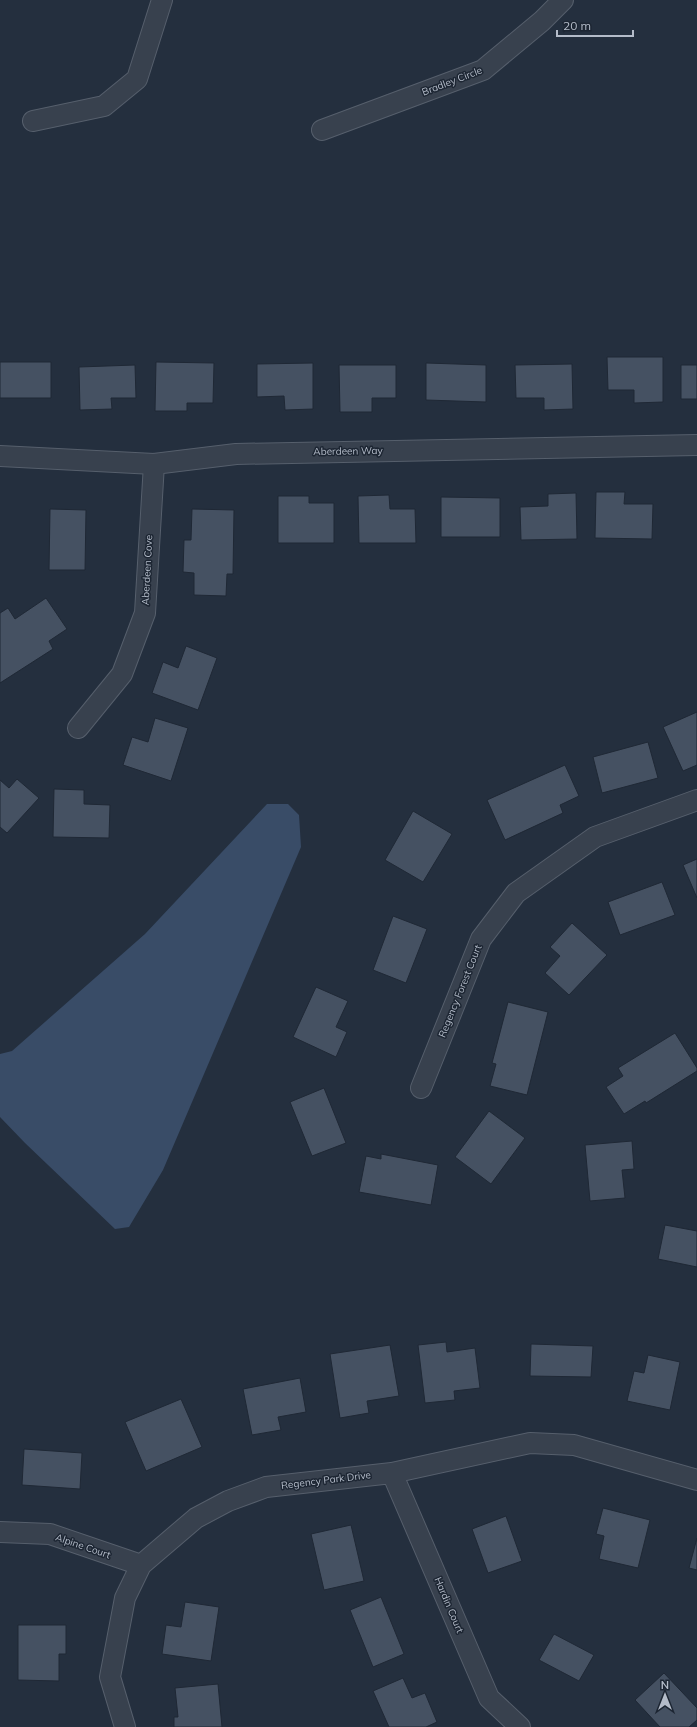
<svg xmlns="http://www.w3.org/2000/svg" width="697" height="1727" viewBox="0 0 697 1727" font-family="Mulish,sans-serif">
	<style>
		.water { fill: #394c67 }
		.building { fill: #455162; stroke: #1f2835 }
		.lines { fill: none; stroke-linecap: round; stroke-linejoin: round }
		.street-casing { stroke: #565f6c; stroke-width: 22 }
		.street { stroke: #38414e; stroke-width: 20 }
		.labels { text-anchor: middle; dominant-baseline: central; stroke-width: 3; stroke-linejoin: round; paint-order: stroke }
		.street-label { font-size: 10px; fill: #b4bcc9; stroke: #1d2633 }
	</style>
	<rect width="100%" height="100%" fill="#242f3e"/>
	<path class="water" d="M 267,804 L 288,804 L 299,815 L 301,847 L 163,1170 L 129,1227 L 115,1229 L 25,1143 L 0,1117 L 0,1054 L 12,1051 L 145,934 Z"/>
	<path class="building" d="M 607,357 L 663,357 L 663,402 L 634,403 L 634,390 L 608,390 Z
		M 0,362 L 51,362 L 51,398 L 0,398 Z
		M 156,362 L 214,363 L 213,403 L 187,403 L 187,411 L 155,411 Z
		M 313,363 L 313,409 L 285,410 L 284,396 L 257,397 L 257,364 Z
		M 426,363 L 486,365 L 486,402 L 426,400 Z
		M 572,364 L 573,409 L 544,410 L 544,398 L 516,398 L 515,365 Z
		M 135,365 L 136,398 L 111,398 L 112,409 L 80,410 L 79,367 Z
		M 339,365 L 396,365 L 396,398 L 372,398 L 372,412 L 340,412 Z
		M 681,365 L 697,365 L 697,399 L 681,399 Z
		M 596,492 L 625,492 L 624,504 L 653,504 L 652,539 L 595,538 Z
		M 576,493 L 577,539 L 521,540 L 520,507 L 548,506 L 548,494 Z
		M 389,495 L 390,509 L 415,509 L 416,543 L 359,543 L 358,496 Z
		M 278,496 L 309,496 L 309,503 L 334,503 L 334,543 L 278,543 Z
		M 441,497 L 500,498 L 500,537 L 441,537 Z
		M 50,509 L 86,510 L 85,570 L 49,570 Z
		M 192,509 L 234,510 L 233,574 L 227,574 L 226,596 L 194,595 L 194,573 L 183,572 L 184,540 L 191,540 Z
		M 46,598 L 67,629 L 49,641 L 53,649 L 0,683 L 0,613 L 8,608 L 15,619 Z
		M 186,646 L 217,658 L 198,710 L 152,693 L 163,662 L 178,668 Z
		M 697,712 L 697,765 L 683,771 L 663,727 Z
		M 155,718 L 188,728 L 171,781 L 123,765 L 132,737 L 148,742 Z
		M 648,742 L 658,778 L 602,793 L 593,757 Z
		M 565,765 L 579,796 L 560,805 L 563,813 L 505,840 L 487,800 Z
		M 17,779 L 39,798 L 7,833 L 0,827 L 0,780 L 9,788 Z
		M 54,789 L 84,790 L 84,804 L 110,805 L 109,838 L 53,837 Z
		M 413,811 L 452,834 L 423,882 L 385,860 Z
		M 697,859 L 697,898 L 683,865 Z
		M 662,882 L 675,915 L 620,935 L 608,902 Z
		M 393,916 L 427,929 L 406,983 L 373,970 Z
		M 572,923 L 607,955 L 569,995 L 545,973 L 560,956 L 550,947 Z
		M 316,987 L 348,1001 L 336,1027 L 347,1032 L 336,1057 L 293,1037 Z
		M 508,1002 L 548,1012 L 527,1095 L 490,1086 L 496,1064 L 492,1063 Z
		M 675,1033 L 697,1068 L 697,1071 L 646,1103 L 645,1101 L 624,1114 L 606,1087 L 623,1076 L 618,1068 Z
		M 324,1088 L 346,1143 L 312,1156 L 290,1102 Z
		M 489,1111 L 525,1138 L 491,1184 L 455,1157 Z
		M 632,1141 L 634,1169 L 622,1170 L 625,1198 L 590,1201 L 585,1145 Z
		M 381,1154 L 438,1165 L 431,1205 L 359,1192 L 366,1156 L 381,1159 Z
		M 665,1225 L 697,1231 L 697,1267 L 658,1259 Z
		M 446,1342 L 447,1352 L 475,1348 L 480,1388 L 454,1391 L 455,1400 L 425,1403 L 418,1345 Z
		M 531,1344 L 593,1346 L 591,1377 L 530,1376 Z
		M 390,1345 L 399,1396 L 367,1401 L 369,1413 L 340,1418 L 330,1354 Z
		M 648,1355 L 680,1362 L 670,1410 L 627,1401 L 634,1371 L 644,1373 Z
		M 300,1378 L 306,1412 L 278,1417 L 281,1430 L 252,1435 L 243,1389 Z
		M 181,1399 L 202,1447 L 146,1471 L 125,1422 Z
		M 24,1449 L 82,1453 L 80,1489 L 22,1485 Z
		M 603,1508 L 650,1520 L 638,1568 L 599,1559 L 604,1536 L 596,1534 Z
		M 506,1516 L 522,1561 L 488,1573 L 472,1529 Z
		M 351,1525 L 364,1581 L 324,1590 L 311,1534 Z
		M 697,1538 L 697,1570 L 689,1568 Z
		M 381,1597 L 404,1654 L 373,1667 L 350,1610 Z
		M 185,1602 L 219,1607 L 211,1661 L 162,1654 L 166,1625 L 181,1627 Z
		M 18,1625 L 66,1625 L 66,1654 L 59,1654 L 59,1681 L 18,1680 Z
		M 554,1634 L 594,1655 L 579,1681 L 539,1660 Z
		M 664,1673 L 697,1708 L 697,1720 L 689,1727 L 660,1727 L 635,1700 Z
		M 403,1678 L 412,1698 L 425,1693 L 437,1722 L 426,1727 L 389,1727 L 373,1691 Z
		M 218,1684 L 222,1727 L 174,1727 L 174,1717 L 178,1717 L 175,1688 Z"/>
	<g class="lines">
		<g class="street-casing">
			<path id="street" d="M 33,121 L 104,106 L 137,79 L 162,0
				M 322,130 L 483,70 L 542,21 L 563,0
				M 0,456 L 154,464 L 236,454 L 697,445
				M 78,728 L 122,674 L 145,613 L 154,464
				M 421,1088 L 481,939 L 516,893 L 595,837 L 697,800
				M 392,1473 L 489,1698 L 520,1727
				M 0,1532 L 50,1534 L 141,1565
				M 125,1727 L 110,1677 L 125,1598 L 141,1565 L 196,1518 L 228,1501 L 266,1487 L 392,1473 L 530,1443 L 574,1445 L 697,1480"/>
		</g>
		<use href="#street" class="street"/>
	</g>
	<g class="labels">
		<g class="street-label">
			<text transform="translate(452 81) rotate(-21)">Bradley Circle</text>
			<text transform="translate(348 451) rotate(-1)">Aberdeen Way</text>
			<text transform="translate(147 570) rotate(-87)">Aberdeen Cove</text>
			<text transform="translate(460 991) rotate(-68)">Regency Forest Court</text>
			<text transform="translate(326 1480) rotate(-7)">Regency Park Drive</text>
			<text transform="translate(83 1546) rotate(19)">Alpine Court</text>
			<text transform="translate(449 1605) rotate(67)">Hardin Court</text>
		</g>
	</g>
	<g transform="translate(665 1695)" stroke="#1d2633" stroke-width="3" paint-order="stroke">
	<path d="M0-3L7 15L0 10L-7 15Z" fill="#b4bcc9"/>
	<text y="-6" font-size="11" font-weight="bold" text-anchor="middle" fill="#b4bcc9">N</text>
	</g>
	<path d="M557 30v6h76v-6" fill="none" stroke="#b4bcc9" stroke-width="2"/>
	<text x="563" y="30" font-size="12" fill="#b4bcc9" stroke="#1d2633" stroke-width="3" paint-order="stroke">20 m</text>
</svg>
